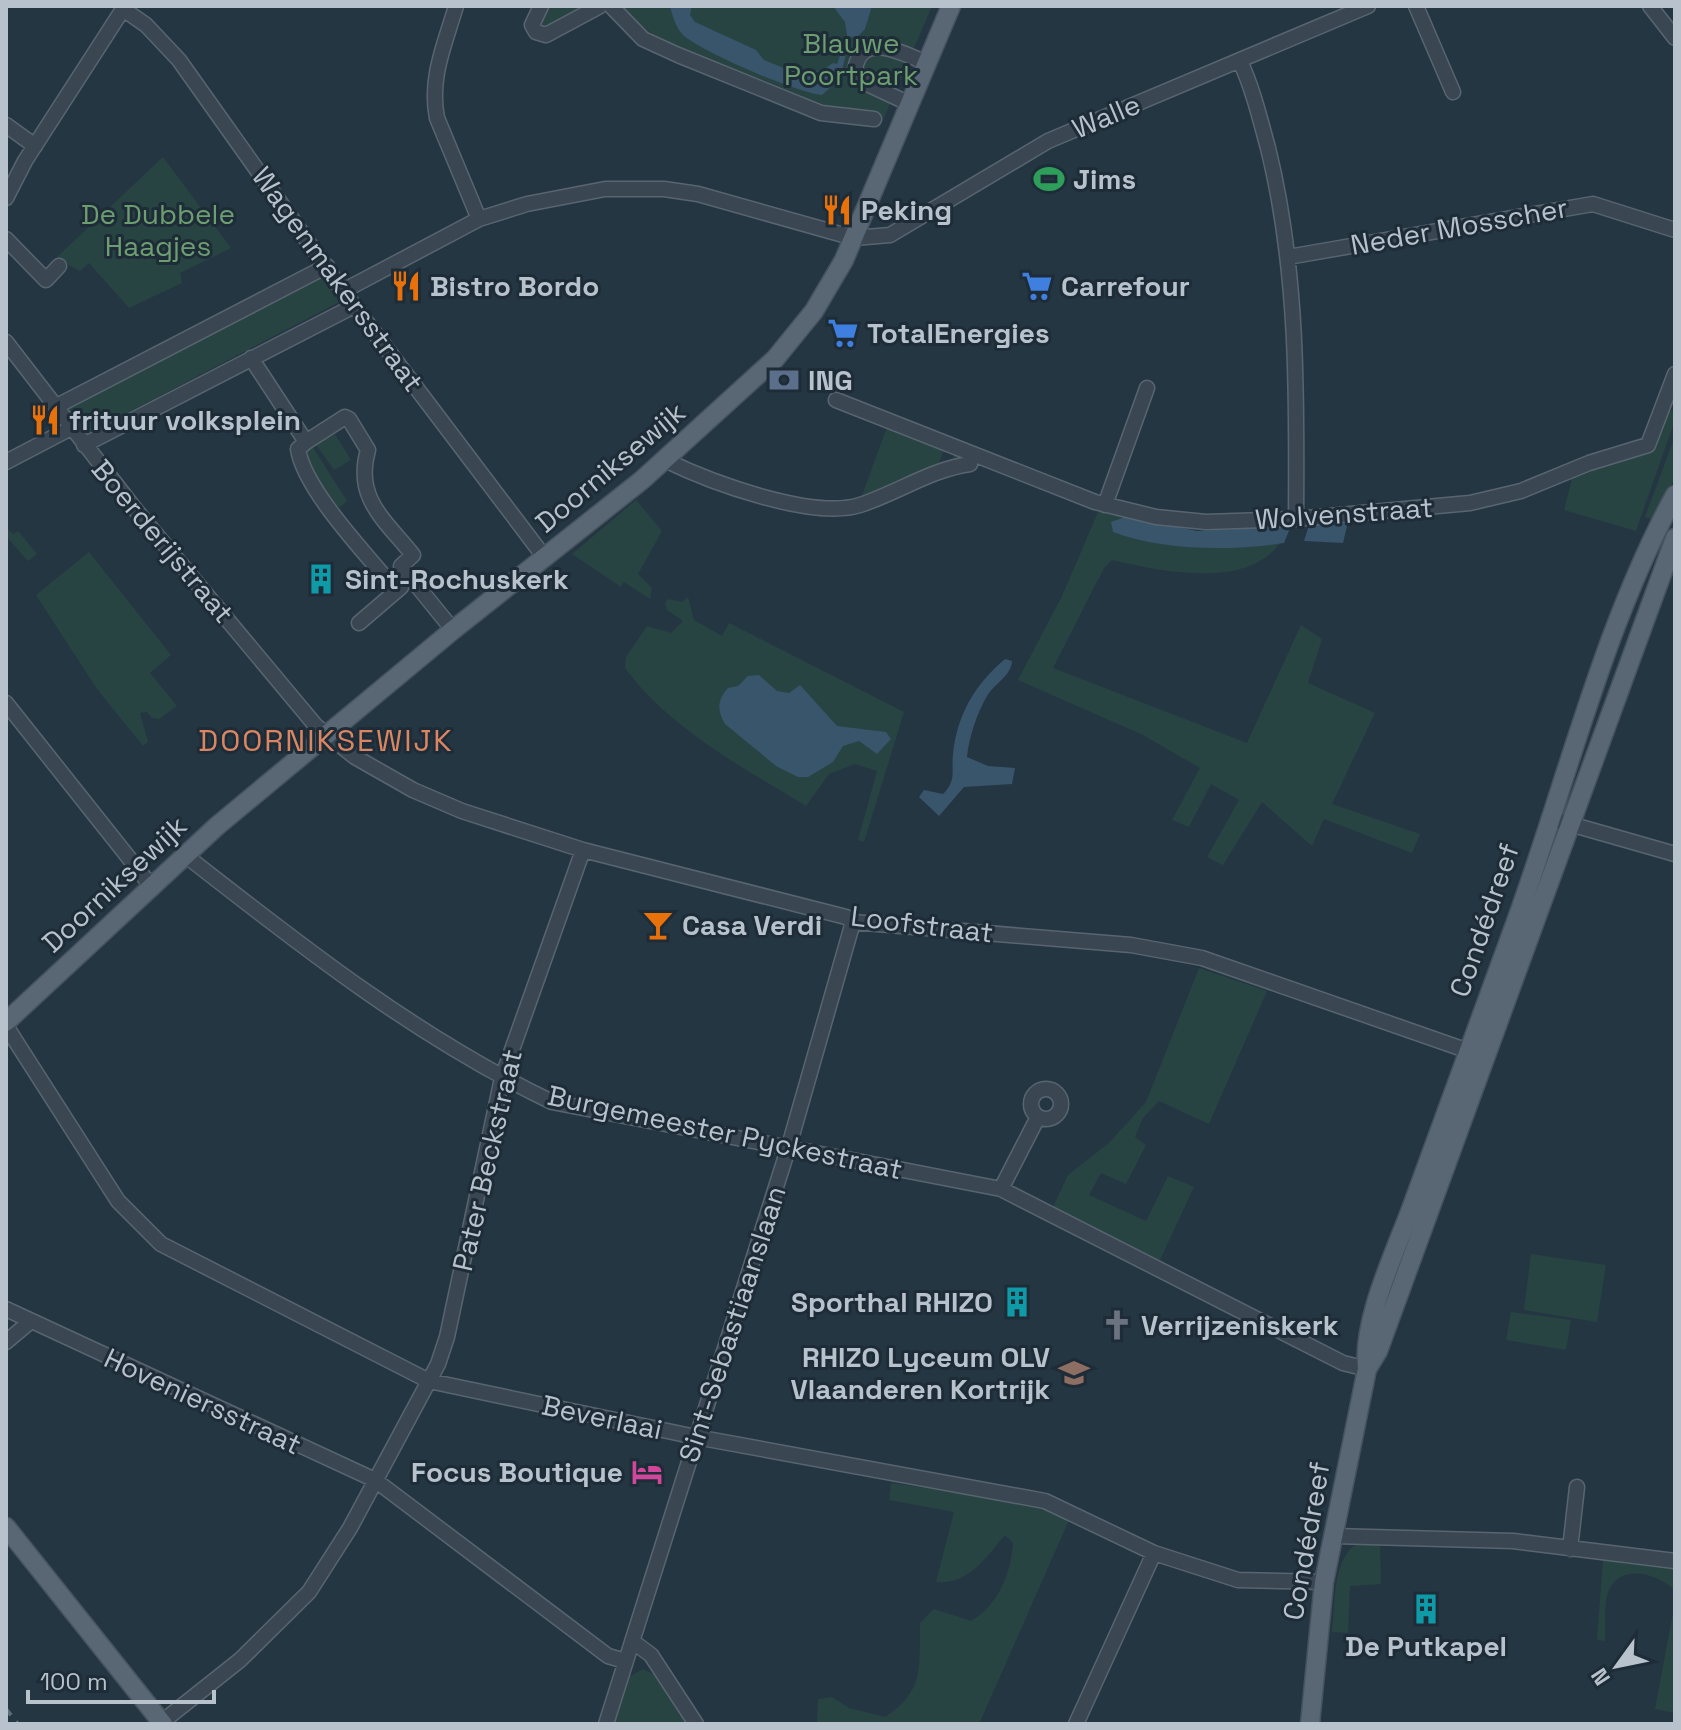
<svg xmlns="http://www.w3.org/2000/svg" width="1681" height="1730" viewBox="0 0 1681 1730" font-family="'Space Grotesk',sans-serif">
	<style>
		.green { fill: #274443 }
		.water { fill: #38556b }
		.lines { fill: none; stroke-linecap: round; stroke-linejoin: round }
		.minor-casing { stroke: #586570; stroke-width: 17 }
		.major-casing { stroke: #46535f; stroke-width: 21 }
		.minor { stroke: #3a4753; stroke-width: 14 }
		.major { stroke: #586773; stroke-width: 18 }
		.rail { stroke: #5b6c7a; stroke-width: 4; stroke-dasharray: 8 8; stroke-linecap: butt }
		.labels { text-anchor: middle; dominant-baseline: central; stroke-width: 6; stroke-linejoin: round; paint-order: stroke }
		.park-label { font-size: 28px; fill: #6d9e71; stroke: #1e2c38 }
		.street-label { font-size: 28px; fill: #b7c2cc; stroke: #1e2c38 }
		.poi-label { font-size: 28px; font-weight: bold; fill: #b7c2cc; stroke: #1e2c38; text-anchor: start }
		.neighbourhood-label { font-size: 30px; letter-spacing: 2px; fill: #db8663; stroke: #1e2c38 }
	</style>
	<rect width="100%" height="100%" fill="#253643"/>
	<path class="green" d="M 544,6 L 592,6 L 544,32 L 537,22 Z
		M 620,6 L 932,6 L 880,127 L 662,40 L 636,23 Z
		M 163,157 L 231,248 L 180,273 L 182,283 L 129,308 L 89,263 L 80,271 L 56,258 Z
		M 320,270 L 341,301 L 87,434 L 63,403 Z
		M 1670,410 L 1675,413 L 1675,420 L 1636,531 L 1564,510 L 1573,475 L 1623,457 L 1650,452 Z
		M 887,427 L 986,464 L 956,462 L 952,453 L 944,450 L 937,467 L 860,501 Z
		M 335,434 L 351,460 L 334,470 L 316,445 Z
		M 1675,436 L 1675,478 L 1653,520 L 1645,517 Z
		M 312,446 L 347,501 L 340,507 L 334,505 L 305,463 L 304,456 Z
		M 636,500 L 662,531 L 638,574 L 652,588 L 650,599 L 624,582 L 621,587 L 572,554 Z
		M 1099,510 L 1197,531 L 1290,524 C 1266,594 1168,573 1112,560 L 1104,568 L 1053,668 L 1247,743 L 1301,625 L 1322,639 L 1308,683 L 1375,713 L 1332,804 L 1420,834 L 1412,853 L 1324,819 L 1312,846 L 1262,802 L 1223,865 L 1207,857 L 1239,800 L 1211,784 L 1189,827 L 1172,820 L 1200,768 L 1143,735 L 1018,680 L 1062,596 Z
		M 6,527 L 13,534 L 18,531 L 37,554 L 28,561 L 6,536 Z
		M 89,552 L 171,655 L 150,673 L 177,706 L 159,719 L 152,718 L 147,712 L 140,713 L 148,742 L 143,746 L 97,689 L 36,595 Z
		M 688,597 L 694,620 L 722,636 L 729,623 L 904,712 L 864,842 L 858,840 L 877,771 L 855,764 L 829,774 L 806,806 C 742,767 670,729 625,668 L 626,657 L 647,626 L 671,633 L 683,621 L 667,610 L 665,603 L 668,599 L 682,602 Z
		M 1199,968 L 1267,991 L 1209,1124 L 1159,1101 L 1143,1118 L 1135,1137 L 1146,1145 L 1126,1184 L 1101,1173 L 1089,1195 L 1146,1221 L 1168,1176 L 1194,1187 L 1159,1262 L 1052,1209 L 1068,1175 L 1109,1143 L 1146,1102 Z
		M 1531,1254 L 1606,1265 L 1597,1322 L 1524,1310 Z
		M 1511,1312 L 1571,1320 L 1566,1350 L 1506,1340 Z
		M 891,1483 L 1033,1503 L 1070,1518 L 979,1724 L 817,1724 L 818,1699 L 832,1697 L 849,1708 L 885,1717 C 925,1691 919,1667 920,1623 L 934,1609 L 971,1621 C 998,1606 1011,1573 1013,1543 L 1005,1535 C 986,1557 969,1585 936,1582 L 954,1512 L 889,1500 Z
		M 1365,1540 L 1380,1542 L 1381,1584 L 1350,1586 L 1348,1633 L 1332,1632 C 1336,1602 1331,1551 1365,1540 Z
		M 1603,1560 L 1675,1567 L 1675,1590 C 1659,1575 1622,1562 1609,1590 C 1603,1603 1606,1626 1605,1641 L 1597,1640 Z
		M 1675,1602 L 1675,1713 L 1655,1709 Z
		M 643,1669 L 655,1675 L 685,1724 L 612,1724 L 627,1678 Z"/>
	<path class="water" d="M 670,6 L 692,6 L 690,15 L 695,22 L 756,50 L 764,60 L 786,69 L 821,71 L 833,63 L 837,64 L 847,35 L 845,22 L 833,6 L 872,6 L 865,29 L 856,38 L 850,37 L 840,79 L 822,95 C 797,93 702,52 683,35 C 676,28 672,15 670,6 Z
		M 1125,517 L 1197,531 L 1291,526 L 1284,543 C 1232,551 1163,551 1113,532 L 1111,522 Z
		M 1343,519 L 1347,526 L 1343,543 L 1304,541 L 1310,522 Z
		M 1005,659 L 1012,661 C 1011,676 995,683 987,696 C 977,713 969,737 967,757 L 988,766 L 1015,768 L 1012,784 L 964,787 L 939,816 L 919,797 L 924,790 L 943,794 C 957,780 951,771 953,754 C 957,715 975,684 1005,659 Z
		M 759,675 L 777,691 L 789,693 L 800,685 L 837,726 L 886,732 L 891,739 L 877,754 L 859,741 L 843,746 L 833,762 L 808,777 L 798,777 L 776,766 L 725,724 C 717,711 717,700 728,688 L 738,686 L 748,676 Z"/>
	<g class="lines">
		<g class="minor-casing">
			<path id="minor" d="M 456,6 C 445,44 429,78 437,118 L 479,219
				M 541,6 L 532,25 L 536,32 L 546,35 L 600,6
				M 611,6 L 643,39 L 678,55 L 821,113 L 874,119
				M 1416,6 L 1453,92
				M 1650,6 L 1675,38
				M 123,9 L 146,25 L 179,60 L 343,291 L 545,558
				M 1240,61 C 1253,89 1260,119 1268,148 C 1298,269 1297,395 1296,519
				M 910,104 L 863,82 L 855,69 C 862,30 904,54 927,63
				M 6,125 L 35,146
				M 6,198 L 25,161 L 125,6
				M 6,239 L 46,280 L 59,266
				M 1288,257 L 1593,204 L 1675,230
				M 343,291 L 479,219 L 527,204 L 605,189 L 664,189 L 698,194 L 854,238 L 890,235 L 1048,141 L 1368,6
				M 6,342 L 135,509 L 316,726 L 355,757 L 413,790 L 462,811 L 583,850 L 846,917 L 853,922 L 1131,945 L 1202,958 L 1477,1054
				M 251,358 L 306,442 L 345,417 L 349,419 L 368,450 C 354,498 385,520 413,555 L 401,566 L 453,630
				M 836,400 L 1095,502 L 1156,517 L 1206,522 L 1296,519 L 1470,503 L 1521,491 L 1589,463 L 1648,445 L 1675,374
				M 55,407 L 327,266
				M 306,442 L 298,449 C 304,490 369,557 396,590
				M 84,445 L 354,306
				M 665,460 C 710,482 812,520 860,505 C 897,493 932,469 970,464
				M 6,462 L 71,428
				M 1105,505 L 1147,388
				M 359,623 L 401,587
				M 6,703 L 152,887
				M 1549,818 L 1675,854
				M 185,855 C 301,946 418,1038 552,1102 L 1001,1189 L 1343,1363 L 1367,1369
				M 6,1026 L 118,1201 L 161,1244 L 429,1381 L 696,1437 L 1045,1501 L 1154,1553 L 1238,1580 L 1324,1582
				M1031 1104a15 15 0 1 1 30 0a15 15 0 1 1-30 0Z
				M 1001,1189 L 1038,1117
				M 6,1309 L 375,1480 L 608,1656 L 625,1661
				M 6,1342 L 31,1321
				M 1334,1536 L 1513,1541 L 1675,1561
				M 1570,1549 L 1577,1487
				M 632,1641 L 651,1655 L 696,1724
				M 162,1722 L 240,1660 L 309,1592 L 350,1528 L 438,1364 L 447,1337 L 502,1078 L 583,850
				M 606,1724 L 789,1146 L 853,922
				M 1076,1724 L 1154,1553"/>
		</g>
		<g class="major-casing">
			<path id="major" d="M 6,1022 L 217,826 L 453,630 L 642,480 L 775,359 L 814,311 L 844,260 L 951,6
				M 1367,1369 L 1378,1351 L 1675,538
				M 6,1527 L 163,1724
				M 1310,1724 L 1324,1582 L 1367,1369 C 1362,1318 1397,1249 1414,1201 C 1446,1113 1478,1026 1510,938 C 1565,791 1600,633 1675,495"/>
		</g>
		<use href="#minor" class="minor"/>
		<use href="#major" class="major"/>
		<path class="rail" d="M 6,1709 L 18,1724"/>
	</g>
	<defs>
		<g id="stadium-bare" transform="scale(2.4)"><path d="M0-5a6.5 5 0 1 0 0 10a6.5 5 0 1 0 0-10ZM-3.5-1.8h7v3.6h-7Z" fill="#2e9e5b" stroke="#1e2c38" stroke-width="2.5" paint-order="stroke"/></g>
		<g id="restaurant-bare" transform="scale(2.4)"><path d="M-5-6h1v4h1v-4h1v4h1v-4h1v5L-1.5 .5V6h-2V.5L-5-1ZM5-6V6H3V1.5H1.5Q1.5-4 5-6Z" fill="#e8710a" stroke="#1e2c38" stroke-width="2.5" paint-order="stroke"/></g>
		<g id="supermarket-bare" transform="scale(2.4)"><path d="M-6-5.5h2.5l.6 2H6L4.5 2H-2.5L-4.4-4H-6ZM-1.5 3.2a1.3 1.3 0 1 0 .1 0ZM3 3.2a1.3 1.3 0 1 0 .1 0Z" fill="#3f7fe0" stroke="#1e2c38" stroke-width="2.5" paint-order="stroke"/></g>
		<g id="bank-bare" transform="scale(2.4)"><path d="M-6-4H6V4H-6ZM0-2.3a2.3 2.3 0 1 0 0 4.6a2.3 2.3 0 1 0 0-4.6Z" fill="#5c6f8a" stroke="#1e2c38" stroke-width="2.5" paint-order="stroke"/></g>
		<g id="building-bare" transform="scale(2.4)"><path d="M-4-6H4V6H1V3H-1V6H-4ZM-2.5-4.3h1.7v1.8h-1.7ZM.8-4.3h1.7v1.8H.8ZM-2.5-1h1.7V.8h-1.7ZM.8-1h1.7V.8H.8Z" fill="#0f9aa8" stroke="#1e2c38" stroke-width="2.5" paint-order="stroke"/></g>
		<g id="bar-bare" transform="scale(2.4)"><path d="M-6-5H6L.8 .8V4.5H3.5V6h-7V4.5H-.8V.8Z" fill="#e8710a" stroke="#1e2c38" stroke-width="2.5" paint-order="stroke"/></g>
		<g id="church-bare" transform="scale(2.4)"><path d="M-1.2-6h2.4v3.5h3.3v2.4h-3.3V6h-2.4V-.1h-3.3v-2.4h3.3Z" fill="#6b7280" stroke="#1e2c38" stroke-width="2.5" paint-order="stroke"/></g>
		<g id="school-bare" transform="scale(2.4)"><path d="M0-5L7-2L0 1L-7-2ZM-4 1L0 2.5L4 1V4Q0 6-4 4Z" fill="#8d6e63" stroke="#1e2c38" stroke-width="2.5" paint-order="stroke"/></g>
		<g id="hotel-bare" transform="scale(2.4)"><path d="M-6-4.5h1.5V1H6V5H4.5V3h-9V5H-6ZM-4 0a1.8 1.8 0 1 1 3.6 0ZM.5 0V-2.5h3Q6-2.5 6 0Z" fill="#d1479c" stroke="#1e2c38" stroke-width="2.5" paint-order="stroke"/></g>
	</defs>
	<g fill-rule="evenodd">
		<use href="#stadium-bare" x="1049" y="179"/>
		<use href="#restaurant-bare" x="837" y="210"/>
		<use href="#restaurant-bare" x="406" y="286"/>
		<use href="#supermarket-bare" x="1037" y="286"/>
		<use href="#supermarket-bare" x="843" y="333"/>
		<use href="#bank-bare" x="784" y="380"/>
		<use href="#restaurant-bare" x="45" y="420"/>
		<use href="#building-bare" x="321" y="579"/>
		<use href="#bar-bare" x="658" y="925"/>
		<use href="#building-bare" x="1017" y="1302"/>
		<use href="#church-bare" x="1117" y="1325"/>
		<use href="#school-bare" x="1074" y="1373"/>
		<use href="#hotel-bare" x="647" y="1472"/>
		<use href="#building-bare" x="1426" y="1609"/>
	</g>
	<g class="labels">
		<g class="park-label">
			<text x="851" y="43">Blauwe<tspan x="851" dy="32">Poortpark</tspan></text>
			<text x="158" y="214">De Dubbele<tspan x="158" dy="32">Haagjes</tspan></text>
		</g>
		<g class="street-label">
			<text transform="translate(1106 116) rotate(-23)">Walle</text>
			<text transform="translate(1459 226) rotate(-10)">Neder Mosscher</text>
			<text transform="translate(338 279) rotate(54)">Wagenmakersstraat</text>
			<text transform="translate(610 467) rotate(-40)">Doorniksewijk</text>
			<text transform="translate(1344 513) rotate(-4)">Wolvenstraat</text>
			<text transform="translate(163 541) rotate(50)">Boerderijstraat</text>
			<text transform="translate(114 884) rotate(-43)">Doorniksewijk</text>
			<text transform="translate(1484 920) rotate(-71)">Condédreef</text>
			<text transform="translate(922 924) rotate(7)">Loofstraat</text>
			<text transform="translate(725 1132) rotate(12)">Burgemeester Pyckestraat</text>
			<text transform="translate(487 1160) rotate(-77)">Pater Beckstraat</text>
			<text transform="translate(732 1324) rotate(-72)">Sint-Sebastiaanslaan</text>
			<text transform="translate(203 1401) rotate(25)">Hoveniersstraat</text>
			<text transform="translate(602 1417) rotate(12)">Beverlaai</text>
			<text transform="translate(1306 1541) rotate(-80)">Condédreef</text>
		</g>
		<g class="poi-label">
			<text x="1073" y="179">Jims</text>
			<text x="861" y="210">Peking</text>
			<text x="430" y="286">Bistro Bordo</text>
			<text x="1061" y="286">Carrefour</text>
			<text x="867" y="333">TotalEnergies</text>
			<text x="808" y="380">ING</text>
			<text x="69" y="420">frituur volksplein</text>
			<text x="345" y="579">Sint-Rochuskerk</text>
			<text x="682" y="925">Casa Verdi</text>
			<text x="993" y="1302" text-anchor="end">Sporthal RHIZO</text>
			<text x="1141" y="1325">Verrijzeniskerk</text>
			<text x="1050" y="1357" text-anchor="end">RHIZO Lyceum OLV<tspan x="1050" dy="32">Vlaanderen Kortrijk</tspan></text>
			<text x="623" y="1472" text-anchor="end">Focus Boutique</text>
			<text x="1426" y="1646" text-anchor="middle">De Putkapel</text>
		</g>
		<g class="neighbourhood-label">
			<text x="326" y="740">DOORNIKSEWIJK</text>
		</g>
	</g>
	<rect width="1681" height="1730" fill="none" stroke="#b7c2cc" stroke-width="16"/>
	<g transform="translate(1617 1666) rotate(237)" stroke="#1e2c38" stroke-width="6" paint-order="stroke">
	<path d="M0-6L14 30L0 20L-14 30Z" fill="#b7c2cc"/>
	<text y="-12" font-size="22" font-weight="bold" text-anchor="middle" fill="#b7c2cc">N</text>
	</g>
	<path d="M28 1690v12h186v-12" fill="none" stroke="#b7c2cc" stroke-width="4"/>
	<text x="40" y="1690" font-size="24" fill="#b7c2cc" stroke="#1e2c38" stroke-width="6" paint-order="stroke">100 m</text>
</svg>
